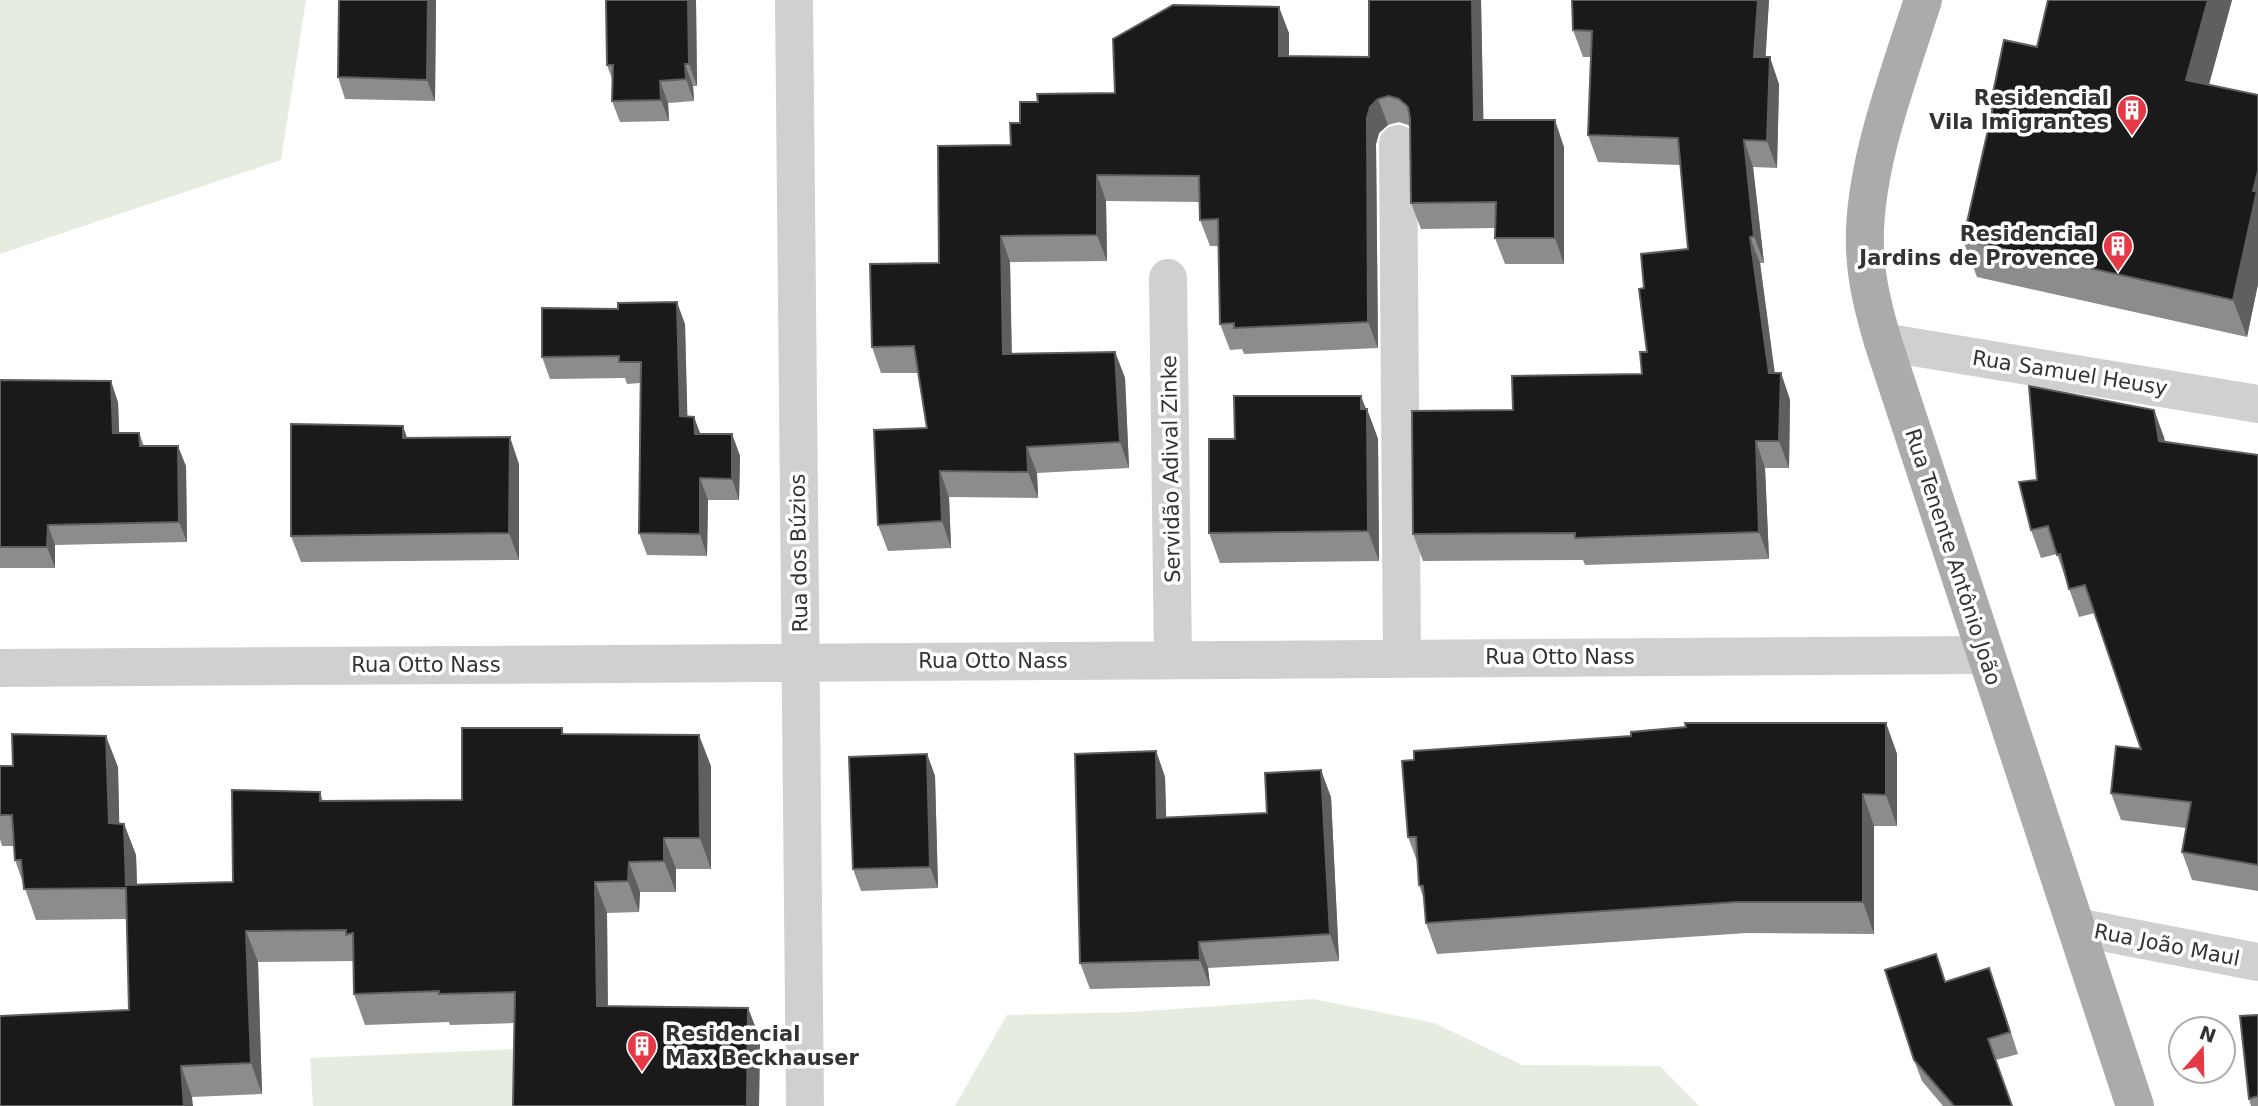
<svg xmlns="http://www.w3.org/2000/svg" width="2258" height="1106" viewBox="0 0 2258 1106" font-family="'DejaVu Sans',sans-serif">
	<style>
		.green { fill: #e6ecdf }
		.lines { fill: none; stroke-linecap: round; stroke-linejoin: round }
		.street { stroke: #d0d0d0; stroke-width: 38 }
		.primary { stroke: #ababab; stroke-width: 38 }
		.wall { fill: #8c8c8c }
		.shaded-wall { fill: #5f5f5f }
		.building { fill: #1a1a1a; stroke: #5f5f5f; stroke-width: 2 }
		.labels { text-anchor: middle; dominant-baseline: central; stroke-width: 7; stroke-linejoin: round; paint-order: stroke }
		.poi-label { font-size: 21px; font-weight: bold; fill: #333; stroke: #fff; text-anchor: end }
		.street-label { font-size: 21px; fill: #333; stroke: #fff }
	</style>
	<rect width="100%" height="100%" fill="#fff"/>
	<path class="green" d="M 0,0 L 306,0 L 281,160 L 0,254 Z
		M 1313,999 L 1434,1023 L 1522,1065 L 1660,1066 L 1699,1106 L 955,1106 L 1007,1015 L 1133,1012 Z
		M 517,1049 L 520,1106 L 313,1106 L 310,1058 Z"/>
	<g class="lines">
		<path class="street" d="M 794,0 L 805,1106
			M 1398,144 L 1402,658
			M 1168,278 L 1173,660
			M 1883,342 L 2258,404
			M 0,668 L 1986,655
			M 2076,927 L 2258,962"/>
		<path class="primary" d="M 1923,0 C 1899,75 1862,170 1865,248 C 1866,281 1874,311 1883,342 L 2135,1106"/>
	</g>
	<path class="wall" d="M 436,0 L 435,101 L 345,99 L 338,77 Z
		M 606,0 L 696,0 L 697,86 L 693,86 L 694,101 L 668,103 L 669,121 L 620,122 L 612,101 L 612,79 L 607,65 Z
		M 1369,0 L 1481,0 L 1483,120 L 1564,147 L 1564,264 L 1505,264 L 1495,238 L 1495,228 L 1421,229 L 1411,203 L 1410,127 L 1408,125 L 1399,122 L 1388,125 L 1379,133 L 1376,144 L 1378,348 L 1244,354 L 1242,349 L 1230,350 L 1220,324 L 1219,246 L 1210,246 L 1200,220 L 1200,202 L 1106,201 L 1107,261 L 1010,262 L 1012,354 L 1115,352 L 1125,378 L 1129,468 L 1037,473 L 1038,498 L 949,497 L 951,548 L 888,551 L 878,525 L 927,428 L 918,373 L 881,373 L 872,347 L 939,263 L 1011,145 L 1020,123 L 1038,102 L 1115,93 L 1289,33 L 1289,56 L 1369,57 Z
		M 1572,0 L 1769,0 L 1765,57 L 1779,84 L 1777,168 L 1753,167 L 1764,263 L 1760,263 L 1775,373 L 1781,373 L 1790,400 L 1789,468 L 1765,468 L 1769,559 L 1585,565 L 1583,560 L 1423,561 L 1413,534 L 1513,410 L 1642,374 L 1647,352 L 1644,288 L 1688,249 L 1680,165 L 1598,162 L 1588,135 L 1591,57 L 1583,57 L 1573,30 Z
		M 2048,0 L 2232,0 L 2209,85 L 2258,95 L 2258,284 L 2247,337 L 1977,277 L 1963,240 L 1992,113 L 1990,107 L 2037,47 Z
		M 685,324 L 687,416 L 701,434 L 732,434 L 740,456 L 739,500 L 708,500 L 707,556 L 647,555 L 639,533 L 640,383 L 627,384 L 625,378 L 550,379 L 542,357 Z
		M 0,380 L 118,402 L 119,433 L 139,433 L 144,446 L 186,466 L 187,542 L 55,545 L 55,568 L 0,568 Z
		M 1367,409 L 1378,439 L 1379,561 L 1220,563 L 1209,533 L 1235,439 Z
		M 2154,410 L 2165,442 L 2258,455 L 2258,891 L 2192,880 L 2182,852 L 2186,828 L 2121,820 L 2111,793 L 2141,749 L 2095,613 L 2079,617 L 2057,554 L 2041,558 L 2031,530 L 2037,480 Z
		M 407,438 L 519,464 L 519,560 L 301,562 L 291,536 Z
		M 1886,723 L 1897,754 L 1897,826 L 1874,826 L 1874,934 L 1747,933 L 1437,954 L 1426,923 L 1424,899 L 1419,885 L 1418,864 L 1408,837 L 1414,760 Z
		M 562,728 L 564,734 L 711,766 L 711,869 L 676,869 L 676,892 L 640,892 L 639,912 L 607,913 L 608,1006 L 748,1008 L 760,1039 L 759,1106 L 513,1106 L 514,1023 L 450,1025 L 449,1022 L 365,1025 L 354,994 L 354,961 L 258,962 L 262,1094 L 192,1097 L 129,1010 L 127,919 L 36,920 L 15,860 L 14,846 L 2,846 L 0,839 L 0,766 L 118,767 L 119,824 L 124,824 L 136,855 L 137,885 L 233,882 L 320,792 L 323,801 L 462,800 Z
		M 1156,751 L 1165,777 L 1166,818 L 1267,813 L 1331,797 L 1339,961 L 1208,968 L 1210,986 L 1090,989 L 1080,963 Z
		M 927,754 L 935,776 L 938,888 L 861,891 L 853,869 Z
		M 1946,982 L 1997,989 L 2018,1054 L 1996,1060 L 2012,1106 L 1943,1106 L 1922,1081 L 1914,1060 Z
		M 2258,1015 L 2258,1106 L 2251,1106 L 2249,1099 Z"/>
	<path class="shaded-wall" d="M 428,0 L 436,0 L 435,101 L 427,80 Z
		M 688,0 L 696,0 L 697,86 L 689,64 Z
		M 1472,0 L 1481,0 L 1484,146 L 1474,120 Z
		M 1758,0 L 1769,0 L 1764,84 L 1754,57 Z
		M 2208,0 L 2232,0 L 2200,117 L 2186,80 Z
		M 1279,7 L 1289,33 L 1289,82 L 1279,56 Z
		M 1770,57 L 1779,84 L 1777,168 L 1767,141 Z
		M 685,64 L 693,86 L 694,101 L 686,79 Z
		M 660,81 L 668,103 L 669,121 L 661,100 Z
		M 1378,99 L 1388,125 L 1379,133 L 1376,144 L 1378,348 L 1368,322 L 1367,118 L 1370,107 Z
		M 1555,120 L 1564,147 L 1564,264 L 1555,238 Z
		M 1744,140 L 1753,167 L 1764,263 L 1754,236 Z
		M 2258,171 L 2258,284 L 2247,337 L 2233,300 Z
		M 1097,175 L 1106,201 L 1107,261 L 1097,235 Z
		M 1001,236 L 1010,262 L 1012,380 L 1003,354 Z
		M 1750,237 L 1760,263 L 1778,400 L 1769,373 Z
		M 677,302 L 685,324 L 688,438 L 680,416 Z
		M 1115,352 L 1125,378 L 1129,468 L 1120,442 Z
		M 1781,373 L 1790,400 L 1789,468 L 1779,441 Z
		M 111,381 L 118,402 L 120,453 L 113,433 Z
		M 1361,396 L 1368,414 L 1367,409 L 1378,439 L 1379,561 L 1368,531 Z
		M 2154,410 L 2164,437 L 2170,469 L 2159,441 Z
		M 694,417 L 702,438 L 695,434 Z
		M 403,426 L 412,452 L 403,438 Z
		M 732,434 L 740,456 L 739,500 L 732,479 Z
		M 510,437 L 519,464 L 519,560 L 509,533 Z
		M 1756,441 L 1765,468 L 1769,559 L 1759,532 Z
		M 178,446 L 186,466 L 187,542 L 179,522 Z
		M 1027,447 L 1037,473 L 1038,498 L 1028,472 Z
		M 940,471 L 949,497 L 951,548 L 942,521 Z
		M 700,478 L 708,500 L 707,556 L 700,534 Z
		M 48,525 L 55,545 L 55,568 L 47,547 Z
		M 1886,723 L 1897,754 L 1897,826 L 1886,795 Z
		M 699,735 L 711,766 L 711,869 L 700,838 Z
		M 106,736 L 118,767 L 120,854 L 109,823 Z
		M 1156,751 L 1165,777 L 1167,844 L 1157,818 Z
		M 927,754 L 935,776 L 938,888 L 930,867 Z
		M 1321,770 L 1331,797 L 1339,961 L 1330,934 Z
		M 1863,794 L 1874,826 L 1874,934 L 1863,902 Z
		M 124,824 L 136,855 L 138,916 L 126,885 Z
		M 664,838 L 676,869 L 676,892 L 664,861 Z
		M 629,862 L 640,892 L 639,912 L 628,881 Z
		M 595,882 L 607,913 L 608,1037 L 597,1006 Z
		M 246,931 L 258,962 L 262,1094 L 251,1063 Z
		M 1199,942 L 1208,968 L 1210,986 L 1200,960 Z
		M 748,1008 L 760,1039 L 759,1106 L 747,1106 Z
		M 181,1066 L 192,1097 L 193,1106 L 184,1106 Z"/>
	<path class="building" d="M 339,0 L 428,0 L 427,80 L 338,77 Z
		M 606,0 L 688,0 L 689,64 L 685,64 L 686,79 L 660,81 L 661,100 L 612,101 L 613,65 L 607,65 Z
		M 1369,0 L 1472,0 L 1474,120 L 1555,120 L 1555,238 L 1495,238 L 1496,202 L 1411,203 L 1410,118 L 1408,107 L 1399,99 L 1389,96 L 1378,99 L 1370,107 L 1367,118 L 1368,322 L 1234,328 L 1234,323 L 1220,324 L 1218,219 L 1200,220 L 1199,176 L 1097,175 L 1097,235 L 1001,236 L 1003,354 L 1115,352 L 1120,442 L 1027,447 L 1028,472 L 940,471 L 942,521 L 878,525 L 874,430 L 927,428 L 914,346 L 872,347 L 870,264 L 939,263 L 938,146 L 1011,145 L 1010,123 L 1020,123 L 1020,102 L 1038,102 L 1037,94 L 1115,93 L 1113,39 L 1173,5 L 1279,7 L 1279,56 L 1369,57 Z
		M 1572,0 L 1758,0 L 1754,57 L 1770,57 L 1767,141 L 1744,140 L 1754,236 L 1750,237 L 1769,373 L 1781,373 L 1779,441 L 1756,441 L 1759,532 L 1575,538 L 1575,533 L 1413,534 L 1412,411 L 1513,410 L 1512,376 L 1642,374 L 1640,352 L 1647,352 L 1639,289 L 1644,288 L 1641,254 L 1688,249 L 1678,138 L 1588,135 L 1592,31 L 1573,30 Z
		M 2048,0 L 2208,0 L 2186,80 L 2258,95 L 2258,171 L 2253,191 L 2257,191 L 2233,300 L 1963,240 L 1993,108 L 1990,107 L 2004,40 L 2037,47 Z
		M 677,302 L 680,416 L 694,417 L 695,434 L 732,434 L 732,479 L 700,478 L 700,534 L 639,533 L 641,362 L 619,362 L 619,356 L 542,357 L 542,308 L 618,309 L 618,303 Z
		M 0,380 L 111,381 L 113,433 L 139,433 L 140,446 L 178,446 L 179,522 L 48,525 L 47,547 L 0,547 Z
		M 2029,386 L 2154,410 L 2159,441 L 2258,455 L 2258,865 L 2182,852 L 2191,802 L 2111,793 L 2116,746 L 2141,749 L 2085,585 L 2069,589 L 2060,554 L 2057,555 L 2048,526 L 2031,530 L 2019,482 L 2037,480 Z
		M 1234,396 L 1361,396 L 1361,409 L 1367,409 L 1368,531 L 1209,533 L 1209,439 L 1235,439 Z
		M 291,424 L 403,426 L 403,438 L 510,437 L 509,533 L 291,536 Z
		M 1685,723 L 1886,723 L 1886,795 L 1863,794 L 1863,902 L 1736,902 L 1426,923 L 1423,886 L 1419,885 L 1416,837 L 1408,837 L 1402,761 L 1414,760 L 1414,751 L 1631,736 L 1631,732 L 1686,727 Z
		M 462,728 L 562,728 L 562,734 L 699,735 L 700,838 L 664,838 L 664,861 L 629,862 L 628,881 L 595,882 L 597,1006 L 748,1008 L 747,1106 L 513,1106 L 515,992 L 439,994 L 439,991 L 354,994 L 353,933 L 346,935 L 346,930 L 246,931 L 251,1063 L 181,1066 L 184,1106 L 0,1106 L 0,1016 L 129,1010 L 126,888 L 24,889 L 21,860 L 15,860 L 12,815 L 0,815 L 0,766 L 13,766 L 12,734 L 106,736 L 109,823 L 124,824 L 126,885 L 233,882 L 232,790 L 320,792 L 320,801 L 462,800 Z
		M 1156,751 L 1157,818 L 1267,813 L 1265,773 L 1321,770 L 1330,934 L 1199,942 L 1200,960 L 1080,963 L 1075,754 Z
		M 927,754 L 930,867 L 853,869 L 849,757 Z
		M 1936,954 L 1945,982 L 1989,968 L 2010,1032 L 1988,1039 L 2012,1106 L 1954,1106 L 1914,1060 L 1885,970 Z
		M 2258,1015 L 2258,1096 L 2249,1099 L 2240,1016 Z"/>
	<defs>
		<g id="building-pin" transform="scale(1.575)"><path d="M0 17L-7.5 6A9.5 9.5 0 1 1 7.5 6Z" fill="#e63946" stroke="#fff"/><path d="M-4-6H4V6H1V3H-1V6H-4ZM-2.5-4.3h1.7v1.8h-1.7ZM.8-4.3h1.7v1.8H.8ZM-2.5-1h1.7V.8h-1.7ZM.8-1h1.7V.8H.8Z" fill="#fff"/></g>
	</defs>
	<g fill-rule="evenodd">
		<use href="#building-pin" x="2132" y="110"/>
		<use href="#building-pin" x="2118" y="246"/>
		<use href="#building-pin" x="642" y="1046"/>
	</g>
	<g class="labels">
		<g class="poi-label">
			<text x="2109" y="98">Residencial<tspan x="2109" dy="24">Vila Imigrantes</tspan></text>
			<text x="2095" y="234">Residencial<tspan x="2095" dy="24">Jardins de Provence</tspan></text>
			<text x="665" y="1034" text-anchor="start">Residencial<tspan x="665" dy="24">Max Beckhauser</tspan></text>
		</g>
		<g class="street-label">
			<text transform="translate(2070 373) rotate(9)">Rua Samuel Heusy</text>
			<text transform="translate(1171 469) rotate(-91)">Servidão Adival Zinke</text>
			<text transform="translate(799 553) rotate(-91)">Rua dos Búzios</text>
			<text transform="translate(1953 557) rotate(72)">Rua Tenente Antônio João</text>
			<text x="1560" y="657">Rua Otto Nass</text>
			<text x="993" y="661">Rua Otto Nass</text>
			<text x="426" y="665">Rua Otto Nass</text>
			<text transform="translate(2167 945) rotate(11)">Rua João Maul</text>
		</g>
	</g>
	<g transform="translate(2202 1050) rotate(20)"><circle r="33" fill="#ffffff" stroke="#adadad" stroke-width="2"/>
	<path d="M0-5L12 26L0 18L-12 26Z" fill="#e63946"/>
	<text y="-10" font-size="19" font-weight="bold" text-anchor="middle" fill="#333333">N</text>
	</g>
</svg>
